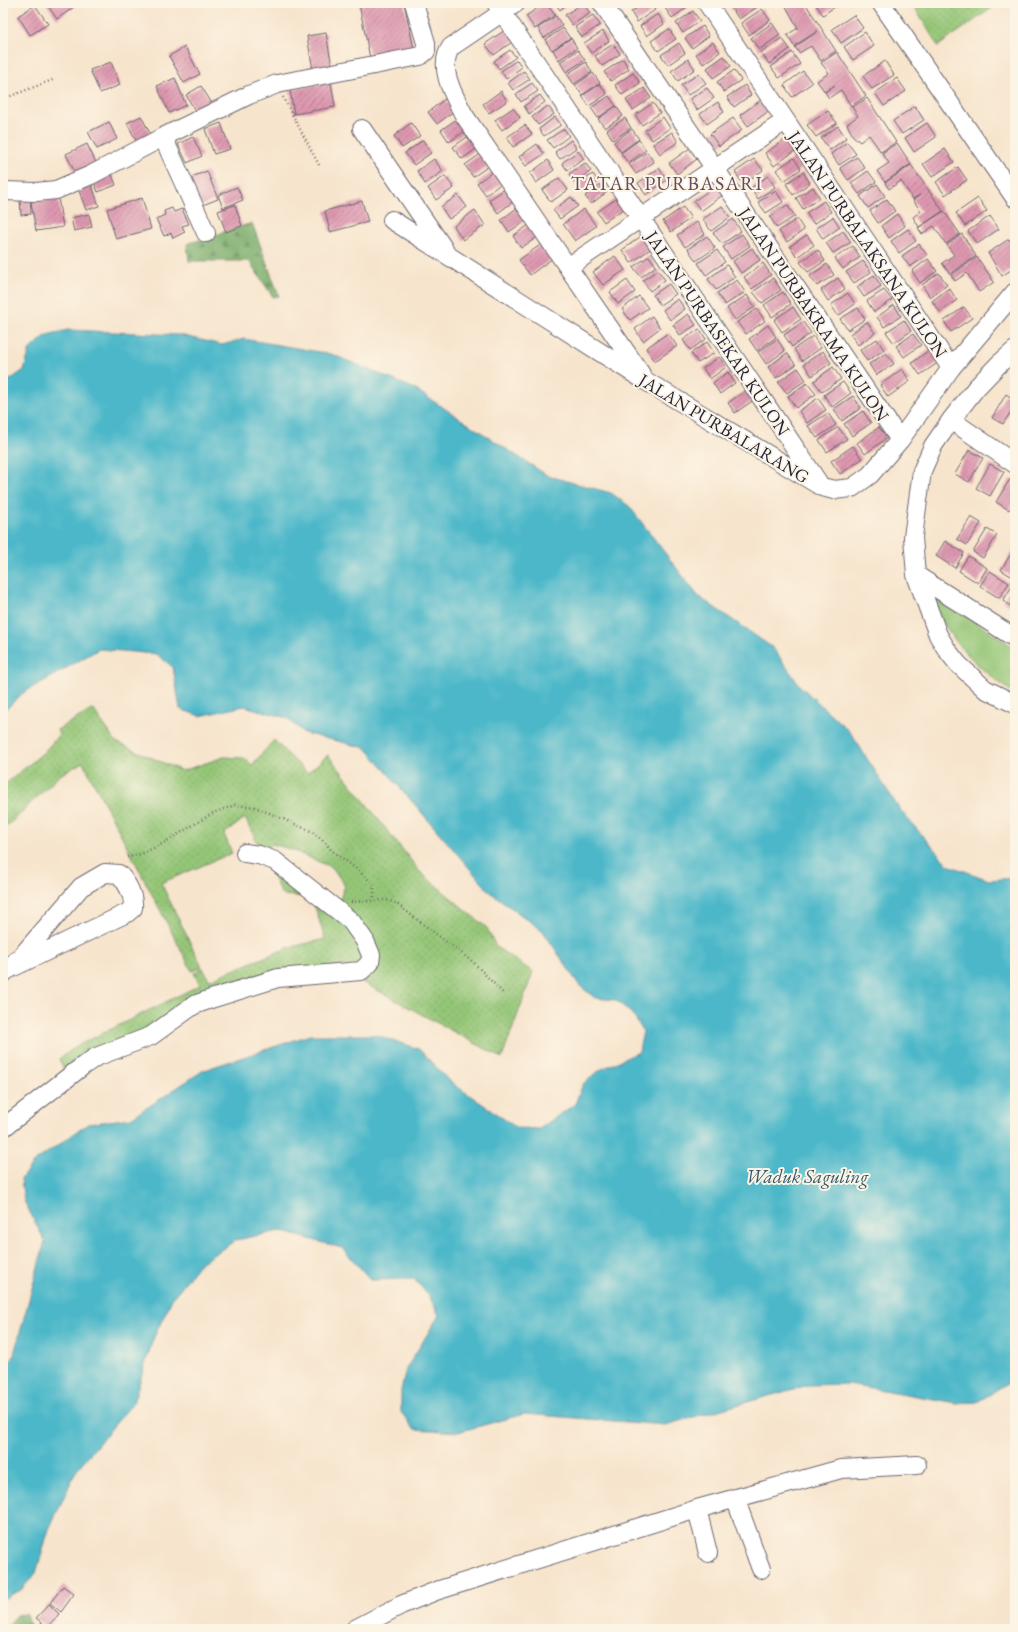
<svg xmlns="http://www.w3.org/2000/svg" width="1018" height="1632" viewBox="0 0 1018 1632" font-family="'EB Garamond',serif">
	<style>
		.grass { fill: url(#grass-dots); stroke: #5b7459 }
		.forest { fill: url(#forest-firs); stroke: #4c6652 }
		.park { fill: #94c677; stroke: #5b7459 }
		.water { fill: #4cb7c9; stroke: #376c82 }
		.building { fill: url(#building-hatch) }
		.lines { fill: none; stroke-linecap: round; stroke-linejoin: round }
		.minor-casing { stroke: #6d666e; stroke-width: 20 }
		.path { stroke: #6d666e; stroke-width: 2.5; stroke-dasharray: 1 3; stroke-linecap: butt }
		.minor { stroke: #fff; stroke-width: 18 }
		.labels { text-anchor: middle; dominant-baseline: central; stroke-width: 4; stroke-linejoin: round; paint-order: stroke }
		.street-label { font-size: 18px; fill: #22223b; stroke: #fcf5e5 }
		.water-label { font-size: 19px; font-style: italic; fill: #31566d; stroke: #fcf5e5 }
		.quarter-label { font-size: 20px; letter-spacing: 1px; fill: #644c64; stroke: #fcf5e5 }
	</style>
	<defs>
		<pattern id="grass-dots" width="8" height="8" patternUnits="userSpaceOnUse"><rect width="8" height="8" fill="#94c677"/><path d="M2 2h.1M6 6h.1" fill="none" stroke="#7faa68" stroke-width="1.8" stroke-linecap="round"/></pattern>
		<pattern id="forest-firs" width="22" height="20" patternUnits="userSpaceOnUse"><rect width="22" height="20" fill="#77ab68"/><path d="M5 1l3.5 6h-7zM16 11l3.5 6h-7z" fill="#618b57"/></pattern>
		<pattern id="building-hatch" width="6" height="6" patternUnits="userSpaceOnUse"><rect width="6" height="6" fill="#de99b0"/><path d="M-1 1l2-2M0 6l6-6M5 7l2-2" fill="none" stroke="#b47c90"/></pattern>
	</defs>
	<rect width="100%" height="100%" fill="#fcf5e5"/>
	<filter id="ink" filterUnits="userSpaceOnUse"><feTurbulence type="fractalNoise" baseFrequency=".025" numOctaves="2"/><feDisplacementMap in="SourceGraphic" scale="8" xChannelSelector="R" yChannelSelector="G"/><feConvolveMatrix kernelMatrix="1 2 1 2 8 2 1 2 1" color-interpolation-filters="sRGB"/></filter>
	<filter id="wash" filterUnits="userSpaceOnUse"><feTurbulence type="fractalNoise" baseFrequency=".012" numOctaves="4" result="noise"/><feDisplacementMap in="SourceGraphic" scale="16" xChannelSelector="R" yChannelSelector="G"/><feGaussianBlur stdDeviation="0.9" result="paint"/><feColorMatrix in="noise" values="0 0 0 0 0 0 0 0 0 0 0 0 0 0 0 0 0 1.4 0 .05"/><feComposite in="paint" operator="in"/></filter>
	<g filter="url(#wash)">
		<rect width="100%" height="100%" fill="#f7e4cc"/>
		<path class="grass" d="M 912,3 L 999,3 L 938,46 Z
			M 93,709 L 116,742 L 182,771 L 224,757 L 244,758 L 252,765 L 274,740 L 307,773 L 328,755 L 420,872 L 487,928 L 496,947 L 533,972 L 502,1058 L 362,982 L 372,972 L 339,902 L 345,886 L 333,868 L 290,849 L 272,844 L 262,852 L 245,818 L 224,834 L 232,853 L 161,883 L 202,967 L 192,971 L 83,762 L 60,775 L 3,830 L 3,786 L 43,753 L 59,735 L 57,730 Z
			M 264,859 L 350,923 L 366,963 L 266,976 L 174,1013 L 65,1073 L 59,1059 L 75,1047 L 200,985 L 194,973 L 203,968 L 209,980 L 287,948 L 325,939 L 312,897 L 282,895 Z"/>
		<path class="forest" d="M 252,223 L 279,296 L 273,297 L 249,261 L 189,261 L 187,244 Z
			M 26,1614 L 32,1629 L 6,1629 L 16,1615 Z"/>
		<path class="park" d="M 932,594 L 1015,648 L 1015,693 C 1009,691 1005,686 1000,683 C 971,662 940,629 932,594 Z"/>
		<path class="water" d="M 68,330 L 180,335 L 222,345 L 244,339 L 331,354 L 413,388 L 548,476 L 611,493 L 629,506 L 698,596 L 773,648 L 800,686 L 850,732 L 900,810 L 948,865 L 989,880 L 1015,878 L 1015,1380 L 977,1402 L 956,1403 L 849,1384 L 808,1385 L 665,1425 L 524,1414 L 458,1432 L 414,1429 L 401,1412 L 401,1390 L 406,1369 L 439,1315 L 429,1296 L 414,1279 L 371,1280 L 342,1248 L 280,1231 L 236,1240 L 199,1264 L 172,1299 L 153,1339 L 133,1403 L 77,1469 L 49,1529 L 36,1573 L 21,1590 L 3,1599 L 3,1370 L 13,1358 L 45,1241 L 24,1201 L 21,1179 L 34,1162 L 88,1124 L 131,1118 L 204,1070 L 310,1035 L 376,1035 L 419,1049 L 449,1081 L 517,1128 L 539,1129 L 575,1104 L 583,1084 L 600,1070 L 639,1052 L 643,1031 L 632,1014 L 616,1000 L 595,998 L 579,985 L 543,931 L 490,892 L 366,748 L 304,733 L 287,718 L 244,706 L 200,716 L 180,709 L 173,667 L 156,654 L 99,649 L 23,693 L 6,709 L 3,731 L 3,382 L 7,382 L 24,370 L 30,349 L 47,335 Z"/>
		<g id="blocks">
			<path class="building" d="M 46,3 L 71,3 L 74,7 L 57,19 Z
				M 365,3 L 404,3 L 414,49 L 370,58 L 359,4 Z
				M 545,3 L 546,3 L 555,15 L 535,29 L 526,16 Z
				M 555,3 L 569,3 L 560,10 Z
				M 583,3 L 590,13 L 572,25 L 565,15 Z
				M 644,3 L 650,3 L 655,10 L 637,22 L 631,12 Z
				M 673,3 L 687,3 L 689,6 L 672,18 L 665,8 Z
				M 738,3 L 758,3 L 760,5 L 739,19 L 731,8 Z
				M 784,3 L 805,3 L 836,51 L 821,61 L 811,46 L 799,53 L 795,47 L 818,31 L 794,46 L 787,35 L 798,28 Z
				M 815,3 L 840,3 L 823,15 Z
				M 35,5 L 48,24 L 30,35 L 18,16 Z
				M 762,9 L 770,20 L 749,35 L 741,23 Z
				M 693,11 L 700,21 L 683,33 L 676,23 Z
				M 658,14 L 664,24 L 647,36 L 640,26 Z
				M 593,15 L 600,25 L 582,37 L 575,27 Z
				M 854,15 L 863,28 L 841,43 L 832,29 Z
				M 556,16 L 562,26 L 544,38 L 538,28 Z
				M 772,23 L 780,35 L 759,50 L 751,38 Z
				M 703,26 L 709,36 L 692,48 L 685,38 Z
				M 508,28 L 516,39 L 494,55 L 485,44 Z
				M 563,28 L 570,38 L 552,50 L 545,40 Z
				M 669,29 L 676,39 L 658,51 L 651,41 Z
				M 603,31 L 609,41 L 591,53 L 584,43 Z
				M 865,32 L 874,46 L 853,60 L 844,47 Z
				M 326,33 L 332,67 L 313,70 L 307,36 Z
				M 571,38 L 577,48 L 559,60 L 553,50 Z
				M 782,38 L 790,49 L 769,64 L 761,52 Z
				M 713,42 L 720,52 L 703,64 L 696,54 Z
				M 679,43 L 685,53 L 668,65 L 661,55 Z
				M 613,44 L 620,54 L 602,66 L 595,56 Z
				M 185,47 L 200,74 L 184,83 L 169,56 Z
				M 510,50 L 516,57 L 499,69 L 494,61 Z
				M 578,50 L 585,60 L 566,72 L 560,62 Z
				M 792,52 L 800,64 L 779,78 L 771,67 Z
				M 837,52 L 866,96 L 851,106 L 841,90 L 829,98 L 825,92 L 835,85 L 825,92 L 817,81 L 829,73 L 821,63 Z
				M 724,56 L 731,66 L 713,78 L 707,68 Z
				M 623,59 L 629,69 L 611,81 L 604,72 Z
				M 688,59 L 695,69 L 678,81 L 671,71 Z
				M 517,60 L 522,67 L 506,79 L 501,71 Z
				M 885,61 L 894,75 L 872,89 L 863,76 Z
				M 111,62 L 120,85 L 100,93 L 90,70 Z
				M 586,62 L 592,72 L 574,84 L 567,74 Z
				M 734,70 L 741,80 L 724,92 L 717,82 Z
				M 524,71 L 530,79 L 513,90 L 508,83 Z
				M 803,71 L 812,83 L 792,97 L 784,85 Z
				M 593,73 L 600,83 L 582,95 L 575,85 Z
				M 633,73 L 640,83 L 622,95 L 615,85 Z
				M 699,74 L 706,83 L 688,95 L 681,85 Z
				M 175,78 L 186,105 L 169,113 L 157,86 Z
				M 897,78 L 906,91 L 884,106 L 875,93 Z
				M 331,82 L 335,107 L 294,114 L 290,90 Z
				M 532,83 L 538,91 L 521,102 L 516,94 Z
				M 600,84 L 607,94 L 589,106 L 582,96 Z
				M 745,85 L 751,95 L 734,107 L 727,97 Z
				M 201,86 L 213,105 L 197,114 L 186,95 Z
				M 644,88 L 651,98 L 633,110 L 626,100 Z
				M 707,88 L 714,98 L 697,110 L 690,99 Z
				M 501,91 L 507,101 L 489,113 L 483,104 Z
				M 540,95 L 545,102 L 529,114 L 524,106 Z
				M 609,96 L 616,106 L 598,118 L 591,108 Z
				M 867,98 L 896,142 L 881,152 L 869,135 L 860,142 L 853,136 L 847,124 L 858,116 L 852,107 Z
				M 445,99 L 454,111 L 437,124 L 428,112 Z
				M 761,100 L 769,111 L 748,126 L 740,115 Z
				M 718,102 L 724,112 L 707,124 L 700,114 Z
				M 653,103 L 660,113 L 642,125 L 635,115 Z
				M 548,106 L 554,114 L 538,125 L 532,117 Z
				M 616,106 L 623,116 L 605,128 L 598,119 Z
				M 915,106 L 924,120 L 902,134 L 893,121 Z
				M 513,108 L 520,117 L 502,130 L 495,120 Z
				M 828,111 L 837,123 L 816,137 L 807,125 Z
				M 141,116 L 152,137 L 138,144 L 127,123 Z
				M 555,117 L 561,125 L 544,136 L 539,129 Z
				M 663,117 L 670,128 L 652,140 L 645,130 Z
				M 458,118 L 467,130 L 449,142 L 441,130 Z
				M 625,118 L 631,128 L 613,140 L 607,130 Z
				M 733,118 L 742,130 L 719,146 L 710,134 Z
				M 109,122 L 117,139 L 97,149 L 88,132 Z
				M 221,123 L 230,149 L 214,154 L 205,129 Z
				M 411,123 L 420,136 L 402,148 L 394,136 Z
				M 927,123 L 936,137 L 914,152 L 905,138 Z
				M 525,125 L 532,134 L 513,147 L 507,137 Z
				M 838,126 L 846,138 L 830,150 L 821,138 Z
				M 564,129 L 569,136 L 553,148 L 547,140 Z
				M 632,129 L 639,139 L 621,152 L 614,142 Z
				M 672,132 L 678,142 L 660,154 L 653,144 Z
				M 470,135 L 479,147 L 462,159 L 453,147 Z
				M 193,137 L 202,156 L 187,163 L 178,144 Z
				M 787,138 L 796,150 L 774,166 L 765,153 Z
				M 423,140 L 431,153 L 414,165 L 405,153 Z
				M 571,140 L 576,148 L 560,159 L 555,152 Z
				M 639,140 L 646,150 L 628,163 L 621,153 Z
				M 847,142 L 856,154 L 839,165 L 831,154 Z
				M 897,143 L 911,164 L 885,182 L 877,171 L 889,163 L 882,153 Z
				M 87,144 L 98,167 L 77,177 L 66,154 Z
				M 537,144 L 544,154 L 526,166 L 519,157 Z
				M 690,148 L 697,159 L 677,174 L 669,163 Z
				M 945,149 L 954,162 L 932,177 L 923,164 Z
				M 578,151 L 584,159 L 567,170 L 562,163 Z
				M 647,152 L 654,162 L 636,174 L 629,164 Z
				M 482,153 L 490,165 L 473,177 L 465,165 Z
				M 857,157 L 865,168 L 848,180 L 840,168 Z
				M 794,158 L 801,169 L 784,181 L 776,170 Z
				M 434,159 L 443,171 L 425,184 L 417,171 Z
				M 754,159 L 763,170 L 743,184 L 735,172 Z
				M 548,160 L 554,170 L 536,183 L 530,173 Z
				M 585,163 L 591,171 L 574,182 L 569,174 Z
				M 911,165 L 943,211 L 919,227 L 913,217 L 921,211 L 913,200 L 920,195 L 913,199 L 901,181 L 889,189 L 885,183 Z
				M 958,167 L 967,180 L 945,195 L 936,182 Z
				M 659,168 L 667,180 L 646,195 L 638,183 Z
				M 110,170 L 116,185 L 98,192 L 92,177 Z
				M 495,170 L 503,182 L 486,195 L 477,183 Z
				M 207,171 L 218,199 L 200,206 L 189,178 Z
				M 868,171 L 876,182 L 859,194 L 851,183 Z
				M 803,172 L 810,183 L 793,195 L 786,184 Z
				M 593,174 L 598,181 L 582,193 L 576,185 Z
				M 445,176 L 454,188 L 436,200 L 428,188 Z
				M 768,176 L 775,187 L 758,199 L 751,188 Z
				M 559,178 L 568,190 L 551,202 L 542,190 Z
				M 90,180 L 99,206 L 86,210 L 77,185 Z
				M 602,184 L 607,192 L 591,204 L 585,196 Z
				M 877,184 L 885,196 L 868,208 L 860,196 Z
				M 717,185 L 724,194 L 701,211 L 694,201 Z
				M 237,187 L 243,200 L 223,208 L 218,195 Z
				M 813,187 L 820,198 L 803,209 L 796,198 Z
				M 506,188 L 515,200 L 498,213 L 489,200 Z
				M 776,191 L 783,202 L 766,213 L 758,202 Z
				M 458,195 L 467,207 L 449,219 L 441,207 Z
				M 30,196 L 31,214 L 21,215 L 20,197 Z
				M 571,197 L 578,206 L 560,219 L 553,210 Z
				M 58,198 L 63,227 L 36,231 L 31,202 Z
				M 142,198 L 151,229 L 116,239 L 107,209 Z
				M 617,198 L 625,208 L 604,222 L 597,212 Z
				M 978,198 L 987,211 L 965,226 L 956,213 Z
				M 887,199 L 895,211 L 878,223 L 870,211 Z
				M 362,201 L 368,222 L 330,232 L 325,211 Z
				M 824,201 L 831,212 L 814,224 L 806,213 Z
				M 235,205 L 242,226 L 226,232 L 218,211 Z
				M 787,205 L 795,216 L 777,228 L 770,217 Z
				M 722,206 L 730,217 L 711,231 L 703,219 Z
				M 518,207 L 526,220 L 509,232 L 501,220 Z
				M 683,207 L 691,218 L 671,232 L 663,221 Z
				M 172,208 L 174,212 L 182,209 L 189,224 L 182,226 L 185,232 L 173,238 L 171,233 L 164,236 L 156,219 L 165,215 L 164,211 Z
				M 584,209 L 596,226 L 575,241 L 563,224 Z
				M 475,210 L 485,225 L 463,240 L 454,226 Z
				M 944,211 L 960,234 L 946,244 L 934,226 L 922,234 L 918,228 Z
				M 89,214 L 92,227 L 74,231 L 71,218 Z
				M 897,214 L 905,226 L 889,238 L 881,226 Z
				M 990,216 L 999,229 L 977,244 L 968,231 Z
				M 833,217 L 840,227 L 823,239 L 816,228 Z
				M 733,219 L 741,231 L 722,244 L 713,233 Z
				M 797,219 L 804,230 L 787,242 L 779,231 Z
				M 697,222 L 705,234 L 685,247 L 677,235 Z
				M 530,224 L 539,236 L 521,248 L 513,236 Z
				M 908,229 L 916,241 L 899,253 L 891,241 Z
				M 843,231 L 851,242 L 833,253 L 826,243 Z
				M 644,234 L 653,247 L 631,263 L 622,250 Z
				M 742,234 L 750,246 L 731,259 L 723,247 Z
				M 962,234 L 976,256 L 950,274 L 942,263 L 954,255 L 947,245 Z
				M 807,235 L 814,245 L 797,257 L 790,246 Z
				M 707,236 L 715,248 L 696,261 L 688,249 Z
				M 1009,239 L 1015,248 L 1015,267 L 1002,276 L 988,253 Z
				M 543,243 L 553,258 L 530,275 L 519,260 Z
				M 919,244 L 927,255 L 910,267 L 902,256 Z
				M 853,246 L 860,257 L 843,269 L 835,258 Z
				M 752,248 L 760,260 L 741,273 L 733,261 Z
				M 717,250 L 725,262 L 706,275 L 698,263 Z
				M 818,250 L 825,261 L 808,272 L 800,262 Z
				M 615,256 L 625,270 L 603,285 L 593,272 Z
				M 649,256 L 656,266 L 641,277 L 633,267 Z
				M 977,257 L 994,282 L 979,292 L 967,273 L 955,281 L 951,275 Z
				M 928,259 L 937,271 L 920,283 L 912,271 Z
				M 863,261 L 871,272 L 854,283 L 846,272 Z
				M 763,263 L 771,275 L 752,289 L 744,277 Z
				M 827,264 L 834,275 L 817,286 L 810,276 Z
				M 727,265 L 735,277 L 716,290 L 708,279 Z
				M 658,270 L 665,280 L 650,291 L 643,280 Z
				M 939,273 L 947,285 L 930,297 L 922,285 Z
				M 874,275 L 881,286 L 864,297 L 857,287 Z
				M 773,278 L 781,290 L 762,303 L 753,292 Z
				M 838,278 L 845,289 L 828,301 L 821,290 Z
				M 627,280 L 635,292 L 618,304 L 610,292 Z
				M 737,280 L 745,292 L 725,305 L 717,293 Z
				M 669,284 L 676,294 L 660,305 L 653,295 Z
				M 949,288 L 957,300 L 940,312 L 932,301 Z
				M 884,290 L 892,300 L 874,312 L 867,301 Z
				M 783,292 L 791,304 L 772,317 L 764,305 Z
				M 848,293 L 855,304 L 838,316 L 831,305 Z
				M 747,295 L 755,307 L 735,320 L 727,308 Z
				M 639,296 L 648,308 L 630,320 L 622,309 Z
				M 678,299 L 685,309 L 670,320 L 663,310 Z
				M 894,305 L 901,316 L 884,327 L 877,317 Z
				M 793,307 L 801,319 L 782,332 L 774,320 Z
				M 964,307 L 972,318 L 951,332 L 944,321 Z
				M 858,308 L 865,319 L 848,330 L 840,319 Z
				M 757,309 L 765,321 L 746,334 L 737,322 Z
				M 688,314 L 696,325 L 680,335 L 673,325 Z
				M 652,316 L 660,328 L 643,341 L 635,329 Z
				M 904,320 L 911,331 L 894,343 L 886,332 Z
				M 803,322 L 811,333 L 792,347 L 784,335 Z
				M 867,322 L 875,333 L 858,345 L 850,334 Z
				M 768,325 L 776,337 L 757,351 L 749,339 Z
				M 699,329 L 706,339 L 690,350 L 683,340 Z
				M 668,333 L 677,346 L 655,361 L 646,348 Z
				M 913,334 L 921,345 L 904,357 L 896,346 Z
				M 813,336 L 821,348 L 802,361 L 794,349 Z
				M 777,339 L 785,351 L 766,364 L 758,352 Z
				M 877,339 L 884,350 L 867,361 L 860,350 Z
				M 707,342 L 714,353 L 698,363 L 691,353 Z
				M 933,347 L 942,360 L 920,375 L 912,363 Z
				M 823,351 L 831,363 L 812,376 L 804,364 Z
				M 787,353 L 796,365 L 776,378 L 768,367 Z
				M 886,353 L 894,364 L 876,375 L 869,364 Z
				M 719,357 L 726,367 L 710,379 L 703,368 Z
				M 833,367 L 841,379 L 822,392 L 814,381 Z
				M 798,368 L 806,380 L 787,393 L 778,382 Z
				M 902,369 L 910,381 L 888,397 L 880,385 Z
				M 728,372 L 735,383 L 720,394 L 713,383 Z
				M 843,382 L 851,393 L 832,407 L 824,395 Z
				M 807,383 L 816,394 L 796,408 L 788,396 Z
				M 750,387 L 758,397 L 735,413 L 728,403 Z
				M 1006,394 L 1015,400 L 1015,405 L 1003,424 L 992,418 Z
				M 853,396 L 861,408 L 842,421 L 834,409 Z
				M 818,398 L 826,410 L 807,423 L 799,411 Z
				M 863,411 L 871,423 L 852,436 L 844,424 Z
				M 828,413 L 836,425 L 817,438 L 808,426 Z
				M 838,427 L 847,439 L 827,452 L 819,440 Z
				M 879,427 L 887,438 L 865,454 L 857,443 Z
				M 853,446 L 862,459 L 840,474 L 831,461 Z
				M 969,450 L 983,458 L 969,482 L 955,474 Z
				M 990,464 L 1004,472 L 990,496 L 976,488 Z
				M 1010,479 L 1015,482 L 1015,501 L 1009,510 L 996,502 Z
				M 971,517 L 981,523 L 967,545 L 957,539 Z
				M 987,529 L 997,535 L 983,558 L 973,552 Z
				M 945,541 L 964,553 L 955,568 L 936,556 Z
				M 1015,547 L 1015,569 L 1011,576 L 1001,570 Z
				M 968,556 L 987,568 L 978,583 L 959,571 Z
				M 990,571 L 1009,583 L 999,598 L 980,586 Z
				M 1012,586 L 1015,588 L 1015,609 L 1003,601 Z
				M 63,1586 L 74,1594 L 61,1612 L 50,1603 Z
				M 49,1604 L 59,1614 L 47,1627 L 36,1618 Z"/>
		</g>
	</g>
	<g filter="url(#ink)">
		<use href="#blocks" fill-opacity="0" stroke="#6d666e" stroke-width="1"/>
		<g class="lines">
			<g class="minor-casing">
				<path id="minor" d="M 496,3 L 818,482
					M 516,3 L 451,47 C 437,67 454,96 464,115 L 641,374
					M 602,3 L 900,440
					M 707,3 L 951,368
					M 881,3 L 1015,198
					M 362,129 L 444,249
					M 163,137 L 206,233
					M 3,191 L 36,192 L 56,190 L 91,175 L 163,137 L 249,95 L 277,84 L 420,56 L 426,51 L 426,43 L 414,3
					M 392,220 L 644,380 L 822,487 L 834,490 L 852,488 L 870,475 L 900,440 L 951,368 L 1015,292
					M 568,267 L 785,121
					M 1015,350 L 999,364 L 976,388 L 951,420 L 933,446 L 922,471 L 913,537 L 916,575 L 938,635 L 947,650 L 958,664 L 985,689 L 1015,704
					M 951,420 L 1015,464
					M 916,575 L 1015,638
					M 3,974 L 25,952 L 81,887 L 105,873 L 119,874 C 127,883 134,895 133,908 L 127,913 L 7,970
					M 3,1128 L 84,1065 L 96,1057 L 151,1036 L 194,1005 L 211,999 L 278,978 L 361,971 L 370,963 L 371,955 L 365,941 L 351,921 L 275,861 L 259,855 L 245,853
					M 735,1498 L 761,1569
					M 697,1509 L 708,1553
					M 355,1629 L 401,1605 L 436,1591 L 697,1509 L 841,1469 L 917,1465"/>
			</g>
			<path class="path" d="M 283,97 L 319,165
				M 3,99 L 55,79
				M 127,857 L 141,854 L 162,844 L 213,813 L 235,805 L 255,807 L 311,831 L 325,842 L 331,850 L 357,869 L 374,885 L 374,900
				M 351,902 L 386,900 L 394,902 L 473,962 L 503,993"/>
			<use href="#minor" class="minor"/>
		</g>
	</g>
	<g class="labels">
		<g class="street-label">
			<text transform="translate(868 244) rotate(56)">JALAN PURBALAKSANA KULON</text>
			<text transform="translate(814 314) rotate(56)">JALAN PURBAKRAMA KULON</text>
			<text transform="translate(718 333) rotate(56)">JALAN PURBASEKAR KULON</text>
			<text transform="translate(724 428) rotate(31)">JALAN PURBALARANG</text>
		</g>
		<g class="water-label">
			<text x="807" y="1176">Waduk Saguling</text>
		</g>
		<g class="quarter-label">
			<text x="667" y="183">TATAR PURBASARI</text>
		</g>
	</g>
	<rect width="1018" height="1632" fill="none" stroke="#fcf5e5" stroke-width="16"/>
</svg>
